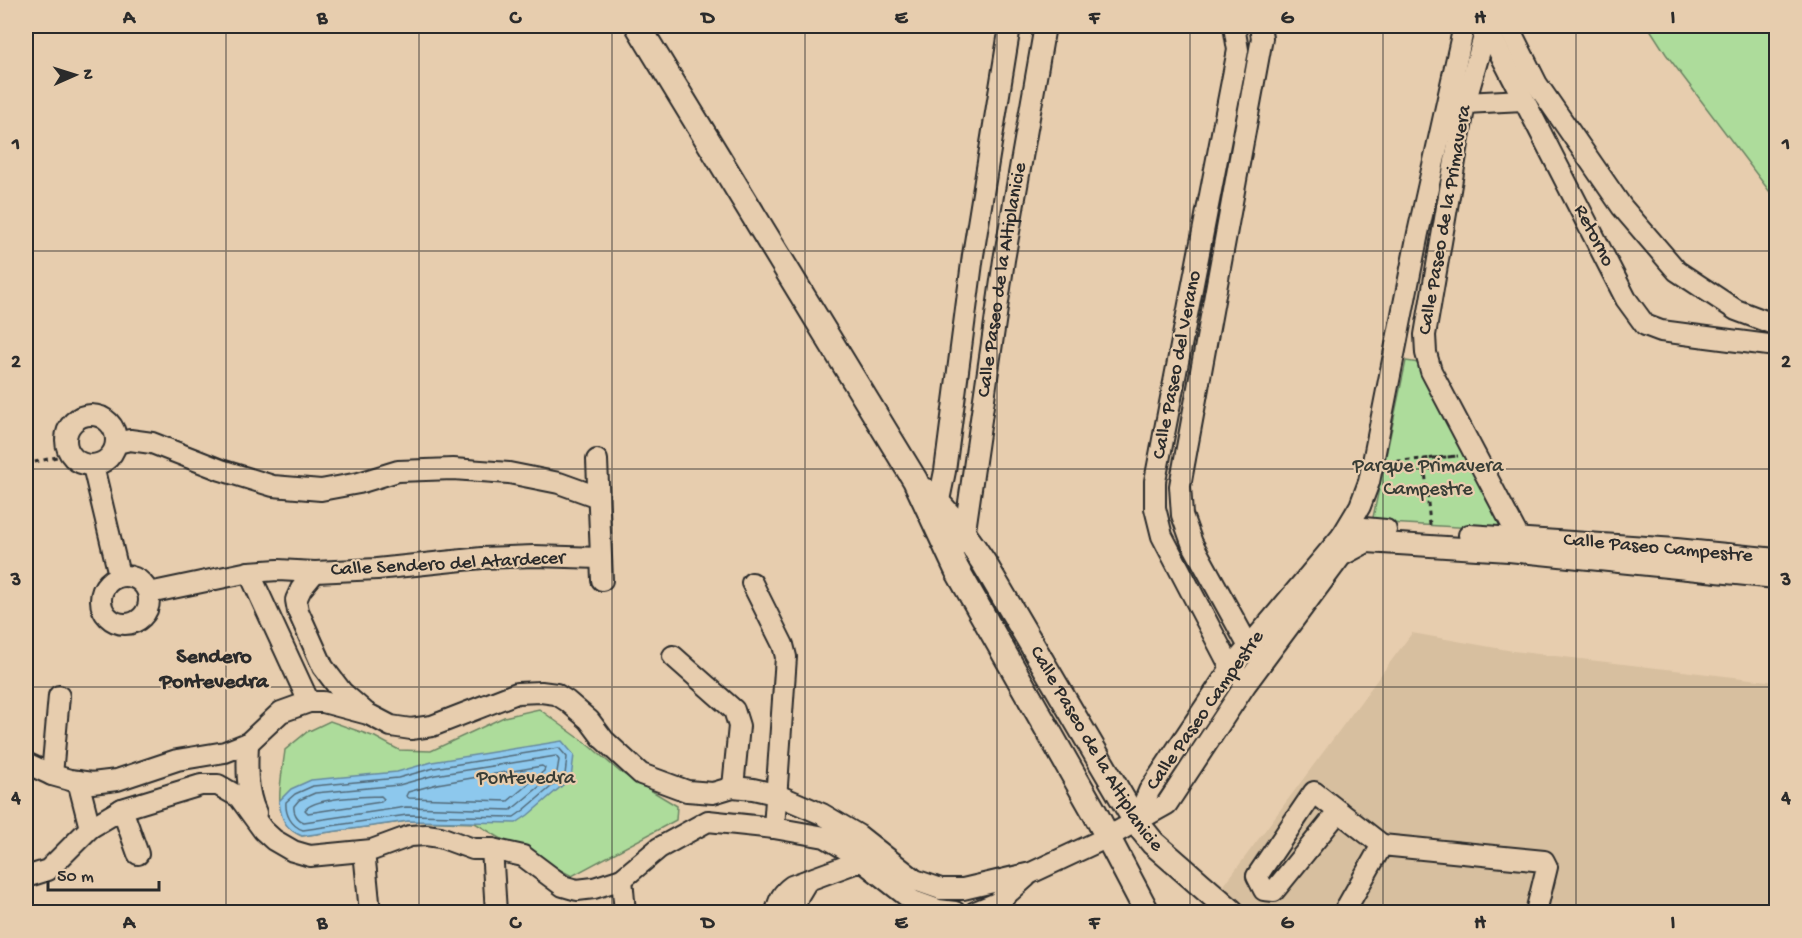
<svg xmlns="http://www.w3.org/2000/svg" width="1802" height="938" viewBox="0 0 1802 938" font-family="'Gochi Hand',sans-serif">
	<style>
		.built { fill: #d7bf9f }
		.green { fill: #addc9b; stroke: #6c8463; stroke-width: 1.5 }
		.water { fill: #8dc8ed; stroke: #66899f; stroke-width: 1.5 }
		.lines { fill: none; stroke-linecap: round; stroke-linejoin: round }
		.shore { stroke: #526a79; stroke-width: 1.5 }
		.minor-casing { stroke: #2b2b2b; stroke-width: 24 }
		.major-casing { stroke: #2b2b2b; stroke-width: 28 }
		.path { stroke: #2b2b2b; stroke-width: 3; stroke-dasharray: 4.5 4.5; stroke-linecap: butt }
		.minor { stroke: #e7cdae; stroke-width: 20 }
		.major { stroke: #e7cdae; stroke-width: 24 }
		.grid { fill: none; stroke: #2b2b2b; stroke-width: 1.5; stroke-opacity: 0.55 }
		.labels { text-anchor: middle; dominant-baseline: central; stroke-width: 4.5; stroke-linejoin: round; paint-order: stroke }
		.street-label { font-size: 20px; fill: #2b2b2b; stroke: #e7cdae }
		.park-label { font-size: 20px; fill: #383d36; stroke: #e7cdae }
		.quarter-label { font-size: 22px; font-weight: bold; fill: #2b2b2b; stroke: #e7cdae }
		.neatline { fill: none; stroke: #2b2b2b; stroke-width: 2 }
		.grid-label { font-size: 20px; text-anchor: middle; font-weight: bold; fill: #2b2b2b }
	</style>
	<rect width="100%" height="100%" fill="#e7cdae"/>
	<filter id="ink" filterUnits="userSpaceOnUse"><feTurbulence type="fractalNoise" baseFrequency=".0167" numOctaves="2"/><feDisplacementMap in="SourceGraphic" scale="12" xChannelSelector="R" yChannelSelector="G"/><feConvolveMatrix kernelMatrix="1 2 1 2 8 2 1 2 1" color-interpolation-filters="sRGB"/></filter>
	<g filter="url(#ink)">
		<path class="built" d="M 1412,633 L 1513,651 L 1776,682 L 1776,912 L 1255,912 L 1222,888 Z"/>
		<path class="green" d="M 1648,26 L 1776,26 L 1776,200 L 1666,54 Z
			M 1406,361 L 1419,363 L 1508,530 L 1372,522 Z
			M 539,709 L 590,746 L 620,772 L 677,806 L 676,820 L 572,876 L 510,844 L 475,823 L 408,821 L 302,836 C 268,823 282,779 285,750 L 307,732 L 330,721 L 375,737 L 399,750 L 431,751 L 504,717 Z"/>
		<path class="water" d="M 562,741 L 574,755 L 571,778 L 528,815 L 516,823 L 408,821 L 302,836 C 285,829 281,819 279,801 L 291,789 L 311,780 L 397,772 L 432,762 Z"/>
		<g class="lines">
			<path class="shore" d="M 559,748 L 567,757 L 565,775 L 524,810 L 514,817 L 407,815 L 303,830 C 291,826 285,814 286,802 L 295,794 L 313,786 L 398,778 L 434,768 Z
				M 556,756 L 559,760 L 557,772 L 511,810 L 406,807 L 304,822 C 297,820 293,812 294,806 L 299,800 L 315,793 L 399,785 L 435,775 Z
				M 542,766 L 545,768 L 544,771 L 508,801 L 409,798 L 406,796 L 408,792 L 437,784 Z
				M 381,796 L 384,799 L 381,802 L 308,813 L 305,810 C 315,797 363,797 381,796 Z"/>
			<g class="minor-casing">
				<g id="minor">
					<path d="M 1234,26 L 1238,50 L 1155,481 L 1155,508 L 1162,536 L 1231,668 L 1238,675"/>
					<path d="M 1486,26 L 1626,299 L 1645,325 L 1661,331 L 1776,346"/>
					<path d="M 1487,26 L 1465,103 L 1425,335 L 1426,353 L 1431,371 L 1519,538"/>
					<path d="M 1508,26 L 1537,84 L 1622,207 L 1677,271 L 1736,310 L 1776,325"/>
					<path d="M 1465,103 L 1523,100"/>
					<circle cx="91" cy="440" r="25"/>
					<path d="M 117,443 L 130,440 L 152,443 L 221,470 L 273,486 L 321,490 L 359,483 L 398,471 L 453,469 L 509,473 L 559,483 L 598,497"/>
					<path d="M 597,460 L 602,580"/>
					<path d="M 93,466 L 119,575"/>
					<path d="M 936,515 L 945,471 L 973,255 L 1010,26"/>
					<path d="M 1469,535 L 1676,549 L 1776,559"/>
					<path d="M 1342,536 L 1360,506 L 1369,482 L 1418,233 L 1464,26"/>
					<path id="s1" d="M 963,544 L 1004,260 L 1045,26"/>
					<path d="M 249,572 L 309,702"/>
					<path d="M 315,572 L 301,589 L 296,600 L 298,611 L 323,667 L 342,692 L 364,711"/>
					<circle cx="125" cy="600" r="24"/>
					<path d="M 752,583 L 783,645 L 786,657 L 774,828"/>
					<path d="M 149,593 L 249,572 L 278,570 L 315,572 L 377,569 L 482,558 L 534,556 L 600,558"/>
					<path d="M 1255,653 L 1248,645 L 1192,543 L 1182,515 L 1180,486 L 1262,38 L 1260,26"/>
					<path d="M 673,656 L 734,710 L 739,726 L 733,787"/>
					<path d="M 248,743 C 247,767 246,791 256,813"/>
					<path d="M 26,763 L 52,775 L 70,780 L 92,783 L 117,780 L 177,760 L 225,752 L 248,743 L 281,712 L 309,702 L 323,702 L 368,714 L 391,726 L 411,729 L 432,726 L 517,693 L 541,692 L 556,694 L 567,701 L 589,720 L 604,740 L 641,774 L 687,791 L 713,793 L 733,787 L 753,789 L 775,794 L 822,814 L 858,835 L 915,880 L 941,889 L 963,889 L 1031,873 L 1108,837 L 1167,804 L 1246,684 L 1341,556 L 1367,542 L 1509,551 L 1776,578"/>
					<path d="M 52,775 L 59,696"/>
					<path d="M 78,781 L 90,828"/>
					<path d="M 122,809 L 138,854"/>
					<path d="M 1339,811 L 1274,891 L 1264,890 L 1257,876 L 1314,792 L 1382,845"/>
					<path d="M 1136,822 L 1149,791 L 1231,668 L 1342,536 L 1364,528 L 1386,530"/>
					<path d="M 492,849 L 496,912"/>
					<path d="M 364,851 L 370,912"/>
					<path d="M 26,877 L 48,870 L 90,828 L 122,809 L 201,785 L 218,785 L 239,797 L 263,830 L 274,840 L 293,851 L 310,856 L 372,850 L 410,836 L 426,835 L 440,837 L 473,849 L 492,849 L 523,856 L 563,886 L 577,890 L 594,888 L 622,879 L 659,848 L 708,821 L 774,828 L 825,837 L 852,853 L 913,901 L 938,910 L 955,912"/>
					<path d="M 622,879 L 625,912"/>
					<path d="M 776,912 C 779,900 782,893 792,886 L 863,860 L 870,854"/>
					<path d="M 794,912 L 798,896 L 807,881"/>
					<path d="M 975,912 L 997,903 L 1026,877"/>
					<path d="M 1344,912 L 1382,845 L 1544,861 L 1547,867 L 1536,912"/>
				</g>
			</g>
			<g class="major-casing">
				<g id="major">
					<path d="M 638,26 L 915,480 L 957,570 L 1095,813 L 1147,912"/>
					<path id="s2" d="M 926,491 C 949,512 967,537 984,563 L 1136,822 L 1153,843 L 1232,912"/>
				</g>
			</g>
			<path class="path" d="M 1388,462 L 1457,456
				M 26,464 L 70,454
				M 1430,525 L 1424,459 L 1458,456"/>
			<use href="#minor" class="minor"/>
			<use href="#major" class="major"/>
		</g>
	</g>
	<path class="grid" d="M 226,26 L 226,912M 419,26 L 419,912M 612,26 L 612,912M 805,26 L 805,912M 997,26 L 997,912M 1190,26 L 1190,912M 1383,26 L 1383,912M 1576,26 L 1576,912M 26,251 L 1776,251M 26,469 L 1776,469M 26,687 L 1776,687"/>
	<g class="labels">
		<g class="street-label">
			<text transform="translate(1446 220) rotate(-80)">Calle Paseo de la Primavera</text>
			<text transform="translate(1593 236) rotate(63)">Retorno</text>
			<text stroke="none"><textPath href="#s1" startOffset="267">Calle Paseo de la Altiplanicie</textPath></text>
			<text transform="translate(1178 365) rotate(-79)">Calle Paseo del Verano</text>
			<text transform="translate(1658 549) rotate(5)">Calle Paseo Campestre</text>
			<text transform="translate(448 565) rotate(-3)">Calle Sendero del Atardecer</text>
			<text transform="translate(1206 711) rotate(-55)">Calle Paseo Campestre</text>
			<text stroke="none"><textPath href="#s2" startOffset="310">Calle Paseo de la Altiplanicie</textPath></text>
		</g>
		<g class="park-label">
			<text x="1428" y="467">Parque Primavera<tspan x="1428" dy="23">Campestre</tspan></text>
			<text x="526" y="779">Pontevedra</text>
		</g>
		<g class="quarter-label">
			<text x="214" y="658">Sendero<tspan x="214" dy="25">Pontevedra</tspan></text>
		</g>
	</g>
	<rect width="1802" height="938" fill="none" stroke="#e7cdae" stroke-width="66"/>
	<g transform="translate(75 75) rotate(87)" stroke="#e7cdae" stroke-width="4.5" paint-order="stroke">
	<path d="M0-4.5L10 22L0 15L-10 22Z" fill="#2b2b2b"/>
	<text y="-9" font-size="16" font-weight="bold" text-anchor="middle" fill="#2b2b2b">N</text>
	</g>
	<path d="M48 881v9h111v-9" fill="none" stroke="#2b2b2b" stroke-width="3"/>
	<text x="57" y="881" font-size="18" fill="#2b2b2b" stroke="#e7cdae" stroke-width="4.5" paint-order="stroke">50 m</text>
	<rect x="33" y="33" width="1736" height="872" class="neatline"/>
	<g class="grid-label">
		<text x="129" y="23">A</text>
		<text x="322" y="23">B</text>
		<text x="515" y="23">C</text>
		<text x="708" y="23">D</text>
		<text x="901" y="23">E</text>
		<text x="1094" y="23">F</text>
		<text x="1287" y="23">G</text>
		<text x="1480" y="23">H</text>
		<text x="1673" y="23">I</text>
		<text x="16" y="149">1</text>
		<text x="1786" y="149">1</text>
		<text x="16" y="367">2</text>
		<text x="1786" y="367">2</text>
		<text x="16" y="585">3</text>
		<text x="1786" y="585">3</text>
		<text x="16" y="803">4</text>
		<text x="1786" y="803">4</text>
		<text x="129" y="928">A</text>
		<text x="322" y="928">B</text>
		<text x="515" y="928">C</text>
		<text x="708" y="928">D</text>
		<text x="901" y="928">E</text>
		<text x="1094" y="928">F</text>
		<text x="1287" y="928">G</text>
		<text x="1480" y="928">H</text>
		<text x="1673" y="928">I</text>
	</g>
</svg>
